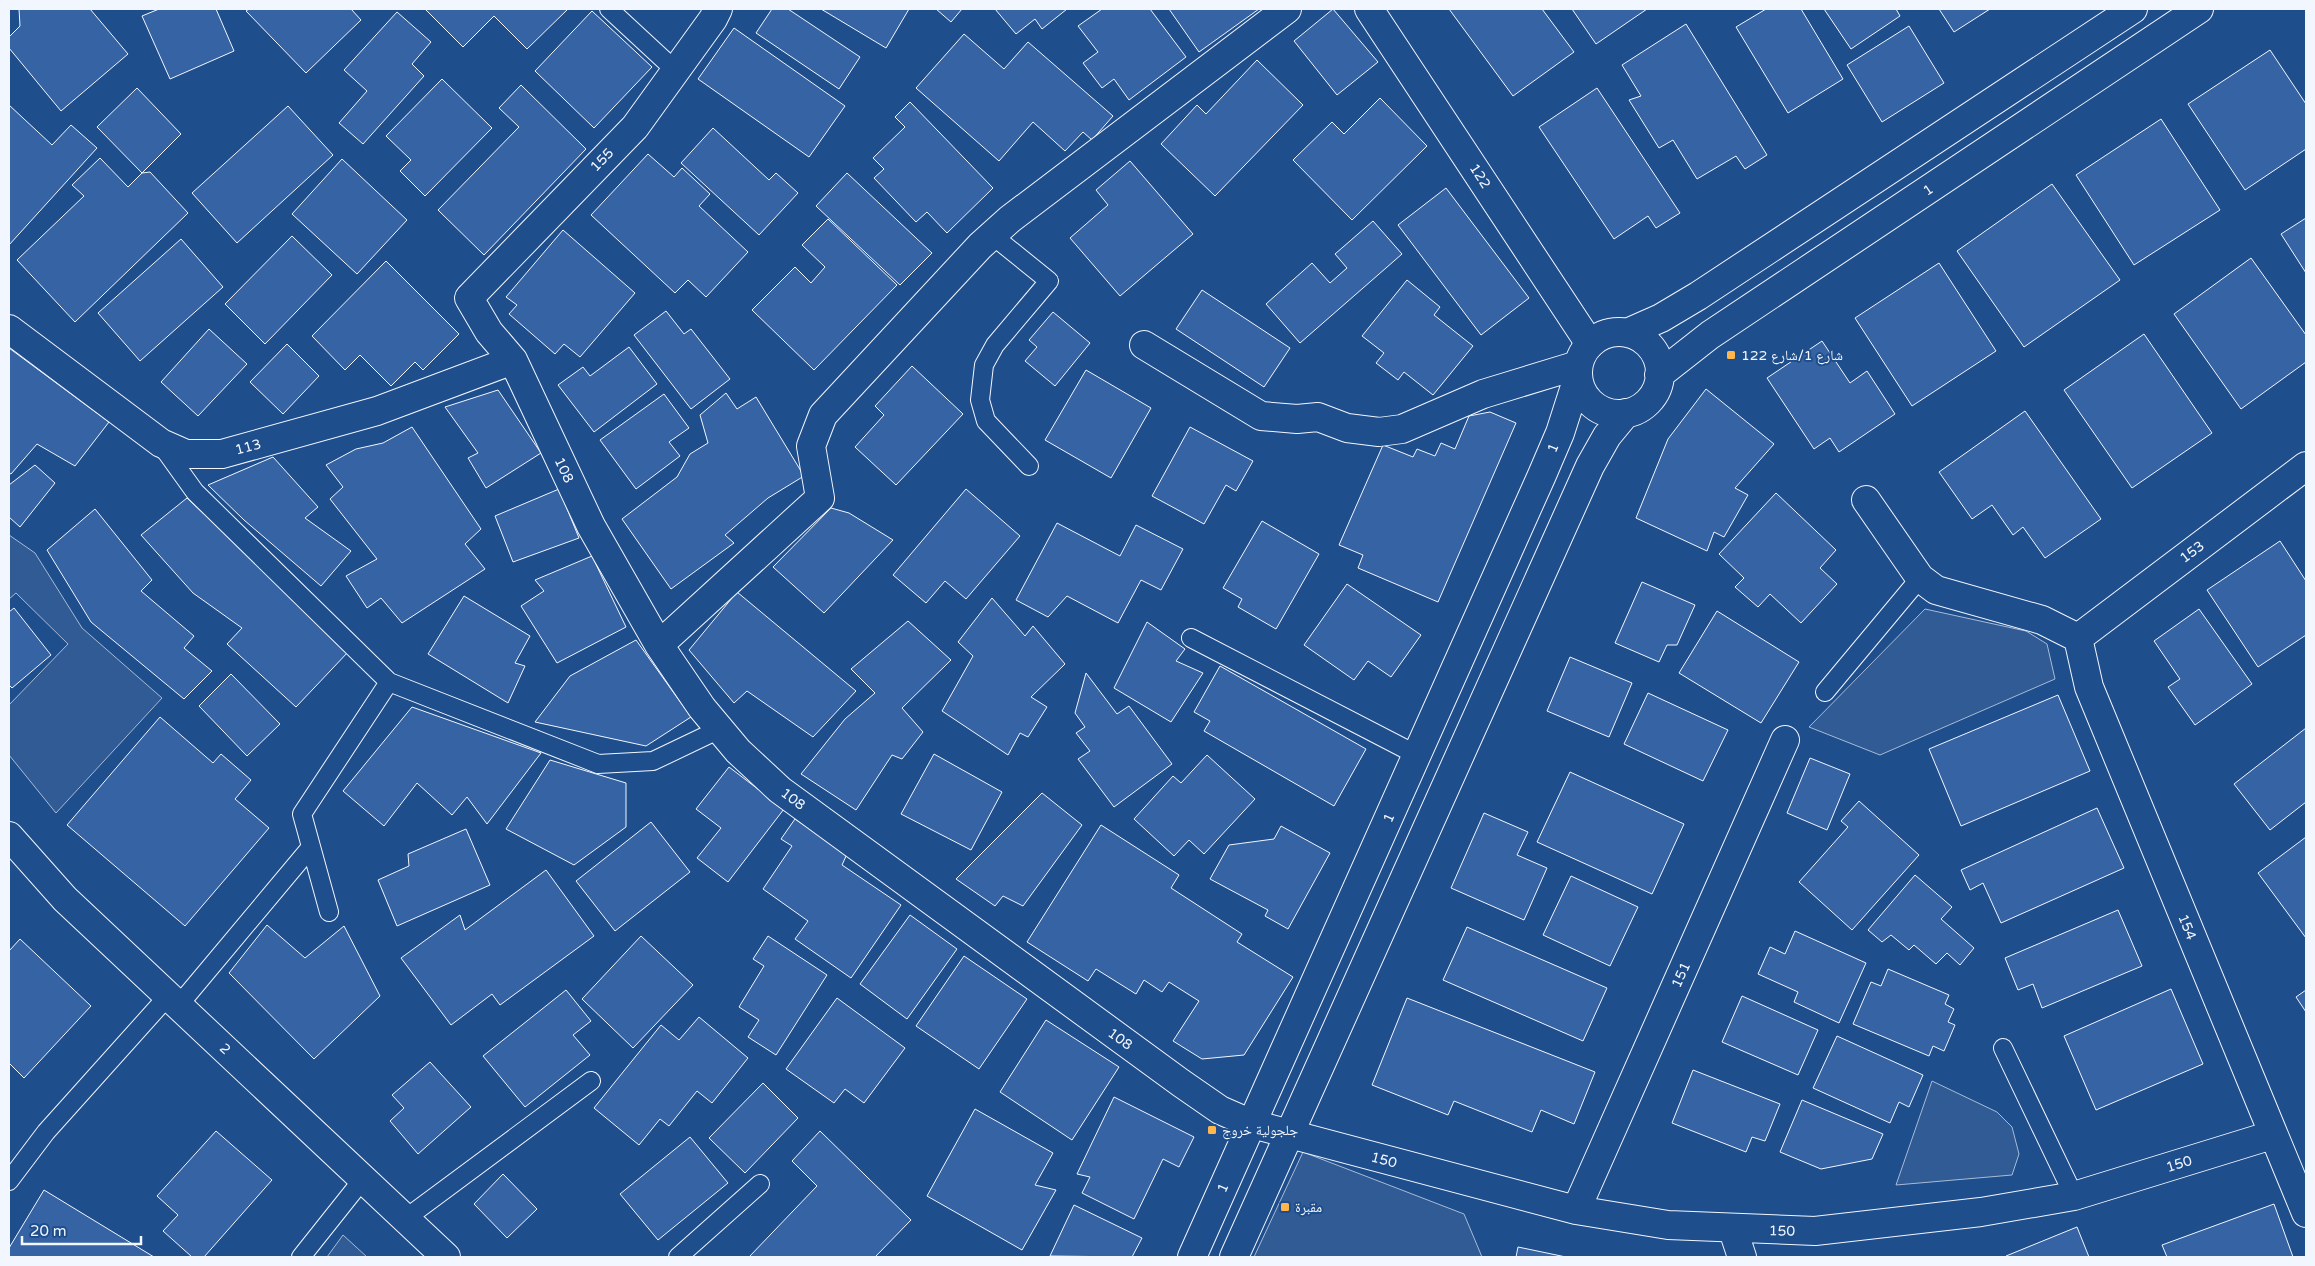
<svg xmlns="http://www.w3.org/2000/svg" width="2315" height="1266" viewBox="0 0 2315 1266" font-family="'Varela Round','Noto Naskh Arabic',sans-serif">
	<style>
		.built { fill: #305b95; stroke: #a8bbd7 }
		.building { fill: #3563a3; stroke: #f2f6ff }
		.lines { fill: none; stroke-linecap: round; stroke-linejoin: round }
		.lane-casing { stroke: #f2f6ff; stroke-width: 20 }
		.street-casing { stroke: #f2f6ff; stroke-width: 30 }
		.secondary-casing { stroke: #f2f6ff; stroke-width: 30 }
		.lane { stroke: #1f4e8c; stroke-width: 18 }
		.street { stroke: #1f4e8c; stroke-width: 28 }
		.secondary { stroke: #1f4e8c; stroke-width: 28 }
		.poi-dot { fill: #ffb74d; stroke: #1f4e8c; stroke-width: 2 }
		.labels { text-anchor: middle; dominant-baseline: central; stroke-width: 4; stroke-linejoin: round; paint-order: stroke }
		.street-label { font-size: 14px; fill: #f2f6ff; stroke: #1f4e8c }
		.poi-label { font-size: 14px; fill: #f2f6ff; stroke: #1f4e8c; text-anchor: start }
	</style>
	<rect width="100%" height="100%" fill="#1f4e8c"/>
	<path class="built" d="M 9,535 L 35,553 L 82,628 L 162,698 L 56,813 L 9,755 L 9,705 L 68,644 L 16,593 L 9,599 Z
		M 1925,609 L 2026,631 L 2047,644 L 2055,679 L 1880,755 L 1809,727 Z
		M 1932,1081 L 1997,1112 L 2012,1127 L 2019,1154 L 2012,1175 L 1896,1185 Z
		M 1303,1152 L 1464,1214 L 1482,1257 L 1254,1257 Z
		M 343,1235 L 367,1257 L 327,1257 Z"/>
	<path class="building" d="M 19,9 L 90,9 L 128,54 L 61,111 L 9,48 L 9,37 L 20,26 Z
		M 159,9 L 216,9 L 234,51 L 170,79 L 142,16 Z
		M 249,9 L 351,9 L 361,20 L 306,73 L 246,11 Z
		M 425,9 L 568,9 L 527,49 L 494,16 L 463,47 Z
		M 772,9 L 788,9 L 860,57 L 839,89 L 756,33 Z
		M 821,9 L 909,9 L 886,48 Z
		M 936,9 L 962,9 L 951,22 Z
		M 995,9 L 1067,9 L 1042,29 L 1035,19 L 1016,34 Z
		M 1102,9 L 1150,9 L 1186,57 L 1129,100 L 1114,79 L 1102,88 L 1083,63 L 1098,52 L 1078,26 Z
		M 1169,9 L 1259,9 L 1199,52 Z
		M 1333,9 L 1378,62 L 1337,95 L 1294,41 Z
		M 1449,9 L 1542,9 L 1574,52 L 1513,96 Z
		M 1572,9 L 1647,9 L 1596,44 Z
		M 1766,9 L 1801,9 L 1843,79 L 1788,113 L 1736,27 Z
		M 1824,9 L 1896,9 L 1900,16 L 1851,49 Z
		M 1939,9 L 1990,9 L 1954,32 Z
		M 592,11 L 652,67 L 594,128 L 535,71 Z
		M 397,12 L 431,42 L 412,64 L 424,76 L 363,144 L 339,123 L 367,91 L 344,70 Z
		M 1686,24 L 1767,155 L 1745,169 L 1736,156 L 1697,179 L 1673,140 L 1659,148 L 1629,100 L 1641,96 L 1622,65 Z
		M 1909,26 L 1944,83 L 1882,122 L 1847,65 Z
		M 734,28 L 845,106 L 809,157 L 698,79 Z
		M 964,34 L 1004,69 L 1028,42 L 1113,116 L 1092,140 L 1083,132 L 1065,151 L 1033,122 L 999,161 L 916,88 Z
		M 2270,50 L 2306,104 L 2306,149 L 2245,190 L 2188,104 Z
		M 1257,60 L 1303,105 L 1215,196 L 1161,144 L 1197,105 L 1206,114 Z
		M 442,79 L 492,128 L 425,196 L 400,171 L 411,160 L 386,136 Z
		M 521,85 L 586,149 L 484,255 L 438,210 L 519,127 L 499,108 Z
		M 137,88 L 181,134 L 142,173 L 97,127 Z
		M 1597,88 L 1680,213 L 1656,228 L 1648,216 L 1614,239 L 1539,127 Z
		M 1380,98 L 1427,146 L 1352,220 L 1293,160 L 1332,122 L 1344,134 Z
		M 910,102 L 993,188 L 947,233 L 927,212 L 916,222 L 874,178 L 884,169 L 873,158 L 905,127 L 895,117 Z
		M 9,105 L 52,145 L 71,125 L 97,148 L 9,245 Z
		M 288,106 L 333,155 L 237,243 L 192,193 Z
		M 2161,119 L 2220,210 L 2134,265 L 2076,175 Z
		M 713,128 L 769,180 L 776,173 L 798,193 L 759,235 L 681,163 Z
		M 648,154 L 674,177 L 682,168 L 710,194 L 699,206 L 748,252 L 706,297 L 688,280 L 675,293 L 591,215 Z
		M 100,158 L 128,187 L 142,173 L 150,172 L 188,213 L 75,322 L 17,260 L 84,196 L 72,185 Z
		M 342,159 L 407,220 L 357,274 L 292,214 Z
		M 1130,161 L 1193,234 L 1120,296 L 1070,238 L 1108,205 L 1096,190 Z
		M 847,173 L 932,253 L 900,285 L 816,206 Z
		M 2052,184 L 2120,280 L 2024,347 L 1957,251 Z
		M 1446,188 L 1529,298 L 1481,335 L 1398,225 Z
		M 2306,218 L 2306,273 L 2281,234 Z
		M 828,219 L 897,285 L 814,370 L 752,310 L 795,267 L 811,283 L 825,267 L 802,245 Z
		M 1373,221 L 1402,254 L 1300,343 L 1266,304 L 1312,263 L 1330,283 L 1347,268 L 1335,254 Z
		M 563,230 L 635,293 L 580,357 L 564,344 L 555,354 L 509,314 L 517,305 L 506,297 Z
		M 292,236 L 332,275 L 265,344 L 225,304 Z
		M 181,239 L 223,287 L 140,361 L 98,313 Z
		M 2251,258 L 2306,335 L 2306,362 L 2241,409 L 2174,314 Z
		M 386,261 L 459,334 L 423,370 L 415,362 L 391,386 L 360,355 L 345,370 L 312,336 Z
		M 1939,263 L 1996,351 L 1912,406 L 1855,318 Z
		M 1407,280 L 1440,307 L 1434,315 L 1473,346 L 1433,395 L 1404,372 L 1398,380 L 1376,363 L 1384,353 L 1362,336 Z
		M 1202,290 L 1290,348 L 1264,387 L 1176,329 Z
		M 666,311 L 684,334 L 691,329 L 730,379 L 691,409 L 634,335 Z
		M 1053,312 L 1090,343 L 1055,386 L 1025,361 L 1037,347 L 1029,340 Z
		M 209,329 L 247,364 L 198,416 L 161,382 Z
		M 2144,334 L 2212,433 L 2132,488 L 2064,390 Z
		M 1822,341 L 1850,383 L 1867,371 L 1895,414 L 1839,452 L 1830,438 L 1814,449 L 1767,378 Z
		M 287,344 L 319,376 L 283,414 L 250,382 Z
		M 629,347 L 657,384 L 594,432 L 558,385 L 583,367 L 590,376 Z
		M 9,348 L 109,422 L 75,466 L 37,444 L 11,474 L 9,473 Z
		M 912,366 L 963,414 L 896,485 L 855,447 L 884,415 L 875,406 Z
		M 1086,370 L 1151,408 L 1111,478 L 1045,440 Z
		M 1706,389 L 1774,444 L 1735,488 L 1748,495 L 1724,537 L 1714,532 L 1707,551 L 1636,518 L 1668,439 Z
		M 498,390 L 541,453 L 486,488 L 468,458 L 478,453 L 445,407 Z
		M 726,393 L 737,409 L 756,397 L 804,476 L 768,498 L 725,535 L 734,543 L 671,589 L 622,519 L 677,477 L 690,454 L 708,443 L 700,415 Z
		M 664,394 L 689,428 L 669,442 L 680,456 L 636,489 L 600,440 Z
		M 2025,411 L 2101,519 L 2045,558 L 2023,527 L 2013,535 L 1992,505 L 1972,519 L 1939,472 Z
		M 1490,412 L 1516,423 L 1438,602 L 1358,568 L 1363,555 L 1339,545 L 1383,445 L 1413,457 L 1417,449 L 1435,456 L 1441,443 L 1455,449 L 1469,416 Z
		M 412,427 L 481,529 L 465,544 L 485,569 L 402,623 L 381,598 L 367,608 L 346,576 L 377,559 L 330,499 L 343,487 L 326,465 L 356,449 L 383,443 Z
		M 1190,427 L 1253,461 L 1236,491 L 1226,485 L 1204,524 L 1152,496 Z
		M 273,457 L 318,507 L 305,518 L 351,551 L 321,586 L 244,520 L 208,485 Z
		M 35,465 L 55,483 L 20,527 L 9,517 L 9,485 Z
		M 559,489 L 579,538 L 513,562 L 495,516 Z
		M 966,489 L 1020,536 L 966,599 L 945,581 L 926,603 L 893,575 Z
		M 1776,493 L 1836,550 L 1820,568 L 1837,584 L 1801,623 L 1770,594 L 1758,607 L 1735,587 L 1744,578 L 1719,554 Z
		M 187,498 L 349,651 L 296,707 L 227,644 L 242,628 L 193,593 L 141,535 Z
		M 831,508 L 849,513 L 893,540 L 824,613 L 773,567 Z
		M 95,509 L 152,580 L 141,591 L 194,636 L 184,648 L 212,671 L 184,699 L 91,622 L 47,550 Z
		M 1262,521 L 1319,554 L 1276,629 L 1238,607 L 1242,599 L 1223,588 Z
		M 1057,523 L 1120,556 L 1136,525 L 1183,549 L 1161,590 L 1141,580 L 1118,623 L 1067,596 L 1048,617 L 1016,600 Z
		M 2280,541 L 2306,581 L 2306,635 L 2258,667 L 2207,590 Z
		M 592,556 L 626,627 L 557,663 L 521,606 L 544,591 L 535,580 Z
		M 1642,582 L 1695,605 L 1677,645 L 1667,645 L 1659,662 L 1615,643 Z
		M 1347,584 L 1421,635 L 1391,677 L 1368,661 L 1354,680 L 1304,645 Z
		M 737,592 L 856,691 L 813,737 L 747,691 L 734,703 L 689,650 Z
		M 464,596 L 530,636 L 515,663 L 525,666 L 508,703 L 428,654 Z
		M 992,598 L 1025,636 L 1033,626 L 1065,664 L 1031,697 L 1047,707 L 1028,737 L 1020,733 L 1008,755 L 942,711 L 973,656 L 958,642 Z
		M 14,608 L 51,655 L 12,688 L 9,685 L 9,612 Z
		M 2199,609 L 2252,684 L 2195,725 L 2168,687 L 2180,679 L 2154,641 Z
		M 1717,611 L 1799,662 L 1761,723 L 1679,673 Z
		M 908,621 L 951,660 L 902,708 L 923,732 L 902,759 L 892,755 L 856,810 L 801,774 L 845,719 L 875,693 L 851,669 Z
		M 1147,622 L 1185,649 L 1176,661 L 1203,673 L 1171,722 L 1114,688 Z
		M 636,640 L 691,717 L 646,746 L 535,722 L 570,676 Z
		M 1570,657 L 1632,683 L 1609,737 L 1547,711 Z
		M 1220,666 L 1366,749 L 1334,806 L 1204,731 L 1210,721 L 1194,712 Z
		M 1086,673 L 1117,714 L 1129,706 L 1172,764 L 1114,807 L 1078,759 L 1090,751 L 1076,733 L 1085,727 L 1075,713 Z
		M 231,674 L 280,724 L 247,756 L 199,706 Z
		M 1648,693 L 1728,730 L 1703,781 L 1624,744 Z
		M 2058,695 L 2090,771 L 1961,826 L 1929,749 Z
		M 412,707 L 541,753 L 487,824 L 467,797 L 452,815 L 417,783 L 384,826 L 343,791 Z
		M 160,717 L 213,763 L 221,754 L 251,780 L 235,799 L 269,828 L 185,926 L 67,825 Z
		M 2306,728 L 2306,802 L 2270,830 L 2234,784 Z
		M 934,754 L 1002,792 L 971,850 L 901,814 Z
		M 1207,755 L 1255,799 L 1204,854 L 1189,840 L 1174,856 L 1134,819 L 1173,776 L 1181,783 Z
		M 1810,758 L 1850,774 L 1827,830 L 1787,813 Z
		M 550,760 L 626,783 L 626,827 L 574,865 L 506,829 Z
		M 729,767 L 784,809 L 728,882 L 697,858 L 721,828 L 696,809 Z
		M 1570,772 L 1684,824 L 1652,894 L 1537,842 Z
		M 1042,793 L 1082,825 L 1023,906 L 1003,896 L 995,906 L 956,879 Z
		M 1859,801 L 1919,855 L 1852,930 L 1799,882 L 1848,827 L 1841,821 Z
		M 2097,808 L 2124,868 L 2001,923 L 1983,883 L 1970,890 L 1961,870 Z
		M 1484,813 L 1528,832 L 1517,855 L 1547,868 L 1524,920 L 1451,888 Z
		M 795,819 L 847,854 L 842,865 L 901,905 L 851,978 L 795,939 L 808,921 L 763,889 L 792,846 L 781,839 Z
		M 651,822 L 690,872 L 615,931 L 576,881 Z
		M 1101,825 L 1179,875 L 1171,888 L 1242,934 L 1237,942 L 1293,977 L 1244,1055 L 1202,1059 L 1173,1041 L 1199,1001 L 1169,982 L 1162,992 L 1144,980 L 1136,994 L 1096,969 L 1088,981 L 1027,942 Z
		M 1281,826 L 1330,853 L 1288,929 L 1265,916 L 1268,910 L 1210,879 L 1229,845 L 1274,839 Z
		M 466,829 L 490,885 L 397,926 L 378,880 L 409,866 L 408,854 Z
		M 2306,837 L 2306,938 L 2258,873 Z
		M 546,870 L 594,936 L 500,1005 L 492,994 L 451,1025 L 401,958 L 460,915 L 465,930 Z
		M 1915,875 L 1952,907 L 1941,919 L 1974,948 L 1960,965 L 1947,953 L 1936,964 L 1914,945 L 1909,950 L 1891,935 L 1882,942 L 1868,930 Z
		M 1571,876 L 1638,907 L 1610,966 L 1543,935 Z
		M 2118,910 L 2142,966 L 2042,1008 L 2033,984 L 2018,990 L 2005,958 Z
		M 910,915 L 957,949 L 907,1019 L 860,984 Z
		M 267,925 L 305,958 L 344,926 L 380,996 L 314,1059 L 229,973 Z
		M 1467,927 L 1607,988 L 1583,1041 L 1443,980 Z
		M 1795,931 L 1866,963 L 1839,1023 L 1794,1002 L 1798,992 L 1758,974 L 1770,947 L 1785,954 Z
		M 641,936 L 693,985 L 633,1048 L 582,999 Z
		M 768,936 L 827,975 L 776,1055 L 748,1037 L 759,1020 L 739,1007 L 764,966 L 753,959 Z
		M 20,939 L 91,1006 L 24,1078 L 9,1063 L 9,951 Z
		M 964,956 L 1027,999 L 979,1069 L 916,1026 Z
		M 1888,969 L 1949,995 L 1945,1004 L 1954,1009 L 1948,1022 L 1955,1025 L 1944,1051 L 1933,1046 L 1929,1056 L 1853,1024 L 1871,982 L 1881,986 Z
		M 2171,989 L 2203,1064 L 2096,1110 L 2064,1036 Z
		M 566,990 L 591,1021 L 573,1035 L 590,1055 L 525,1107 L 483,1056 Z
		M 2306,990 L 2306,1012 L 2296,997 Z
		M 1742,996 L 1818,1030 L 1798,1075 L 1722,1042 Z
		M 837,998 L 905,1048 L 864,1103 L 845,1089 L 834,1103 L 786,1069 Z
		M 1407,998 L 1595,1072 L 1574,1124 L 1541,1110 L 1532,1132 L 1454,1101 L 1448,1115 L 1372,1085 Z
		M 699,1017 L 748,1058 L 712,1103 L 697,1091 L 669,1126 L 660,1119 L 639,1145 L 594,1108 L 661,1025 L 679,1040 Z
		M 1046,1020 L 1119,1067 L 1072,1140 L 1000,1092 Z
		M 1837,1036 L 1923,1075 L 1909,1107 L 1899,1102 L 1890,1123 L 1813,1088 Z
		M 430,1062 L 471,1107 L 418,1154 L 390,1121 L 404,1108 L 392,1095 Z
		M 1693,1070 L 1780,1104 L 1765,1141 L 1752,1137 L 1746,1152 L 1672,1123 Z
		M 763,1083 L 798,1118 L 745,1173 L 709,1138 Z
		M 1114,1097 L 1194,1137 L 1179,1167 L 1163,1159 L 1134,1219 L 1082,1193 L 1090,1177 L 1077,1174 Z
		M 1802,1100 L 1883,1134 L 1872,1159 L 1821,1169 L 1780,1152 Z
		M 975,1109 L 1053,1153 L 1035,1185 L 1056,1190 L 1022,1250 L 927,1196 Z
		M 216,1131 L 272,1180 L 204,1257 L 192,1257 L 163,1231 L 178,1215 L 157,1196 Z
		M 820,1131 L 911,1220 L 875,1257 L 749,1257 L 817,1186 L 792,1161 Z
		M 690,1137 L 728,1183 L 658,1240 L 620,1194 Z
		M 503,1174 L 537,1209 L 507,1238 L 474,1204 Z
		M 44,1190 L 154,1257 L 9,1257 L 9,1248 Z
		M 2274,1204 L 2293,1257 L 2167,1257 L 2162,1245 Z
		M 1074,1205 L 1142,1238 L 1132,1257 L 1050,1256 Z
		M 2077,1227 L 2089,1257 L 2007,1257 L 2006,1256 Z
		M 1518,1247 L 1566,1257 L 1516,1257 Z"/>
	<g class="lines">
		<g class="lane-casing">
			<path id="lane" d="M 609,9 L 676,71
				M 992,235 L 1049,281 L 995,345 L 984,365 L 980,400 L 986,421 L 1029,466
				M 162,446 L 195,492 L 389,682 L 598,764 L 653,761 L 720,729
				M 1191,638 L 1417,755
				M 1825,692 L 1920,578
				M 329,912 L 302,814 L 389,682
				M 178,1006 L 311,847
				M 2003,1048 L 2074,1196
				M 9,1181 L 46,1132 L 168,996
				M 405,1219 L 591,1081
				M 301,1257 L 363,1179
				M 678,1257 L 760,1184"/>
		</g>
		<g class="street-casing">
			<path id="street" d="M 718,9 L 713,19 L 635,127 L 469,298 L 489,332 L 513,360 L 591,526 L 659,645 L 702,708 L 738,751 L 780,790 L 1181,1083 L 1220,1110 L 1252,1124 L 1576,1210 L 1668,1225 L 1815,1231 L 1981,1212 L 2074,1196 L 2272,1135
				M 1369,9 L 1590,344
				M 9,329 L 161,443 L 186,454 L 222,454 L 377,411 L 513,360
				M 1144,345 L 1261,416 L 1297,419 L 1318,417 L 1347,428 L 1379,432 L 1402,429 L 1483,394 L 1578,365
				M 1866,500 L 1920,578 L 1936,590 L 2042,620 L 2078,638
				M 2078,638 L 2089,687 L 2306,1213
				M 2078,638 L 2306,466
				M 659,645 L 820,498 L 811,446 L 823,415 L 980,246 L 1010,219 L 1287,9
				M 1576,1210 L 1785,740
				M 1733,1230 L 1742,1257"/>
		</g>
		<g class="secondary-casing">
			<path id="secondary" d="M1578 373a41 41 0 1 1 82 0a41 41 0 1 1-82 0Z
				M 1627,333 L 1661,318 L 1698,296 L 2133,9
				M 1659,375 L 1710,335 L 2199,9
				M 9,836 L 65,899 L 446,1257
				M 1192,1257 L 1542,475 L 1560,433 L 1578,377
				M 1234,1257 L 1590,466 L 1607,436 L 1626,413"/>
		</g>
		<use href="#lane" class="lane"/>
		<use href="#street" class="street"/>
		<use href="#secondary" class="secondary"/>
	</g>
	<g class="poi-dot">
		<rect x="1726" y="350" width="10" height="10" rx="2.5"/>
		<rect x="1207" y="1125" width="10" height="10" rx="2.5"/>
		<rect x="1280" y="1202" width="10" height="10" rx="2.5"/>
	</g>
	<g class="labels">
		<g class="street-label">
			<text transform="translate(602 160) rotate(-46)">155</text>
			<text transform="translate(1480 176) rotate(57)">122</text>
			<text transform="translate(1928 190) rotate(-34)">1</text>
			<text transform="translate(248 447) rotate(-15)">113</text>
			<text transform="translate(1553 448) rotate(-67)">1</text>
			<text transform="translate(564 470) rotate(65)">108</text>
			<text transform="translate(2192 552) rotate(-37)">153</text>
			<text transform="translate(793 799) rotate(37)">108</text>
			<text transform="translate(1389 818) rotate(-66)">1</text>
			<text transform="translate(2187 927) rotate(68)">154</text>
			<text transform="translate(1681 975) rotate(-66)">151</text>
			<text transform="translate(1120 1039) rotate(36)">108</text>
			<text transform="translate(225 1049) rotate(43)">2</text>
			<text transform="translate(1384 1160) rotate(15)">150</text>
			<text transform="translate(2179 1164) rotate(-17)">150</text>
			<text transform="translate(1223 1188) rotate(-66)">1</text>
			<text transform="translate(1782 1231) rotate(1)">150</text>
		</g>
		<g class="poi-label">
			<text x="1741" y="355">شارع 1/شارع 122</text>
			<text x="1222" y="1130">جلجولية خروج</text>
			<text x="1295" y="1207">مقبرة</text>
		</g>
	</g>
	<rect width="2315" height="1266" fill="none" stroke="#f2f6ff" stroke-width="20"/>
	<path d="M22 1236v8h119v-8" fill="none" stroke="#f2f6ff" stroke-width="2.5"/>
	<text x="30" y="1236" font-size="15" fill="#f2f6ff" stroke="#1f4e8c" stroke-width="4" paint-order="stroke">20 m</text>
</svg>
